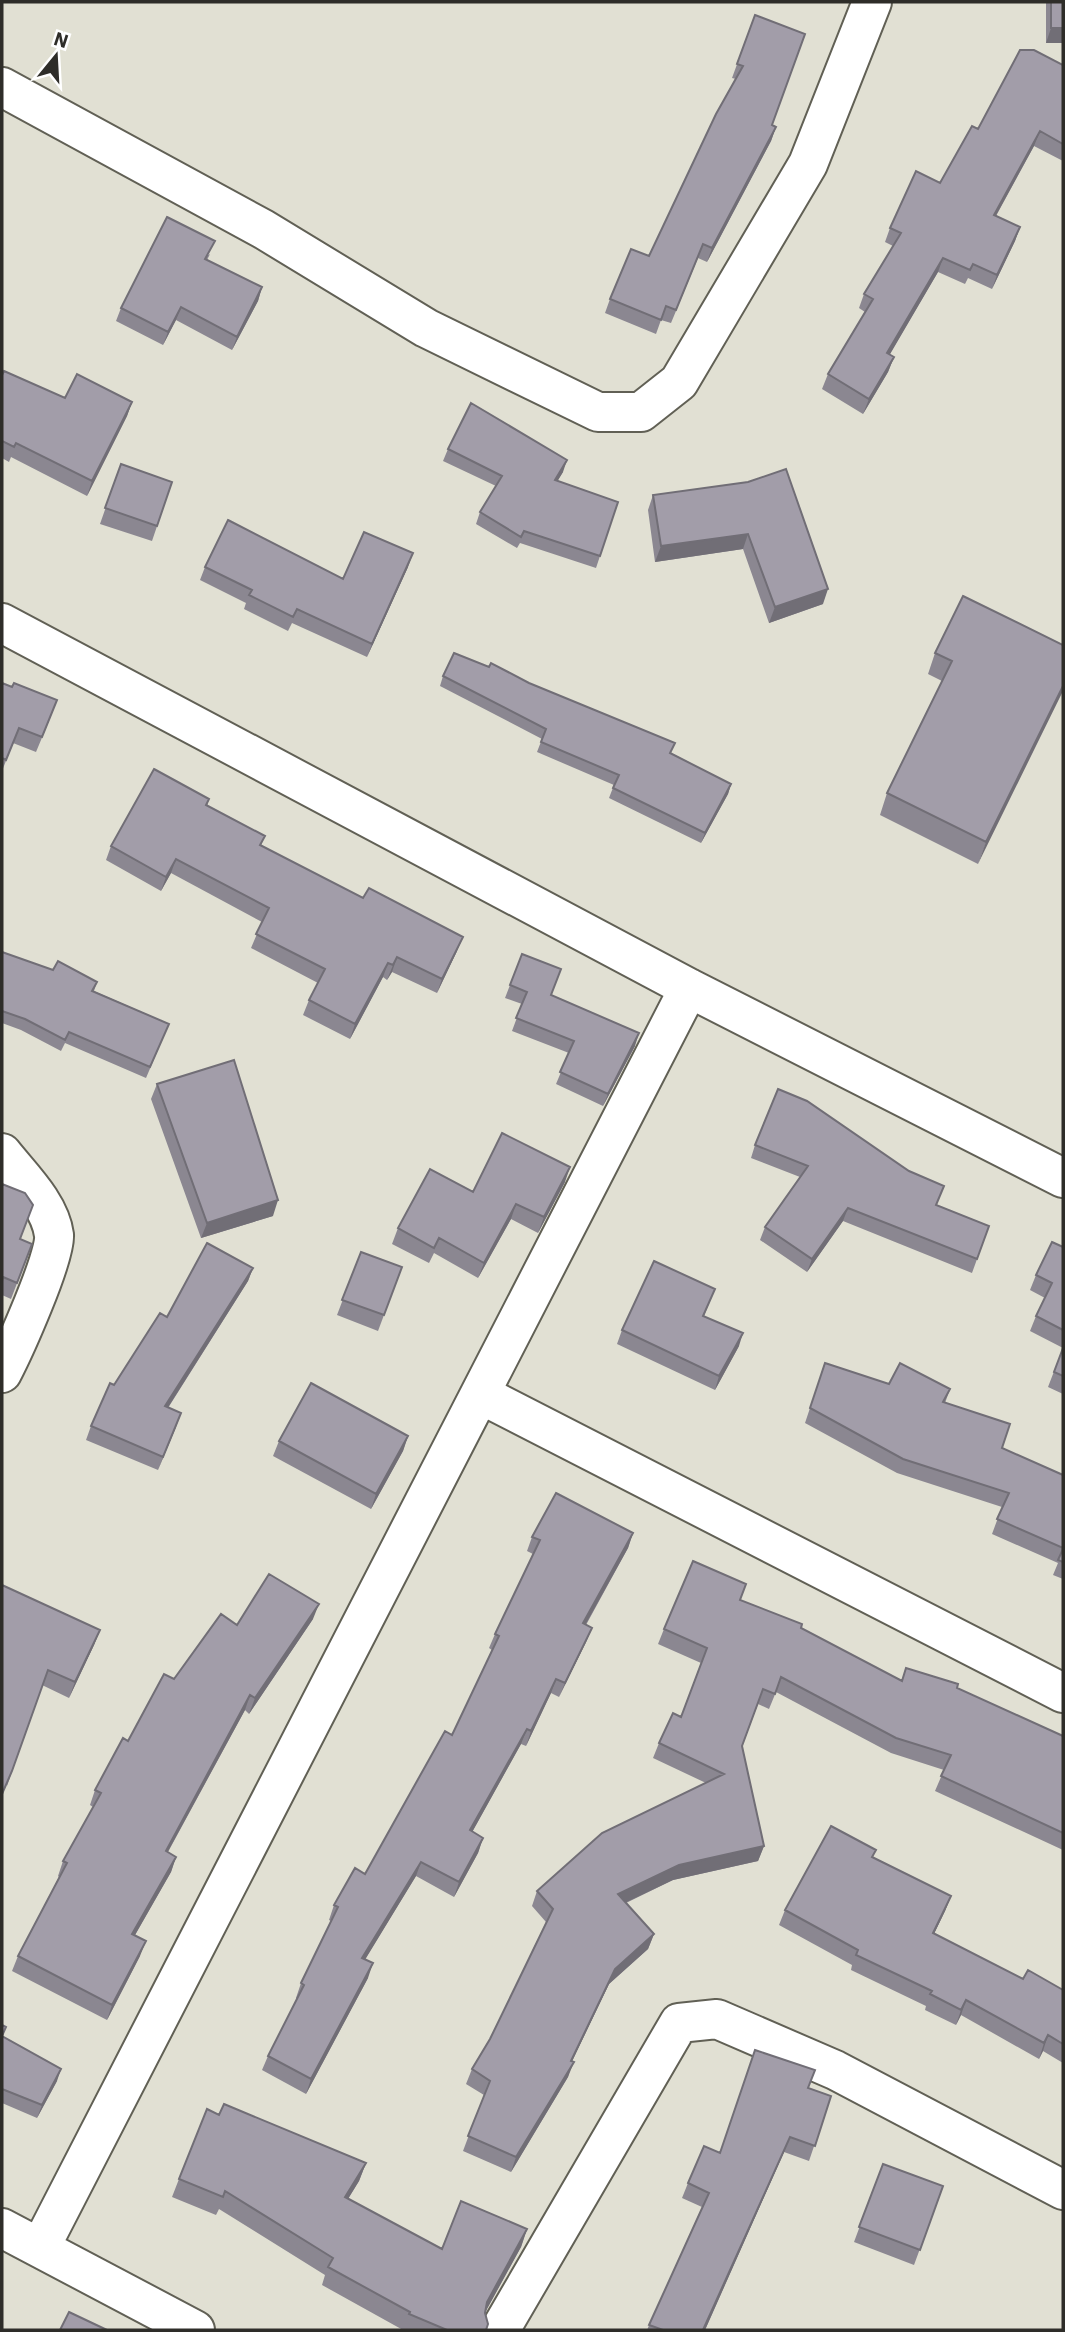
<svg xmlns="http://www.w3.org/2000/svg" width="1065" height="2332" viewBox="0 0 1065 2332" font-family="'IBM Plex Sans',sans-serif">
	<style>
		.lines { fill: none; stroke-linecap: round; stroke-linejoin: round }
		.minor-casing { stroke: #616055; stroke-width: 42 }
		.minor { stroke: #fff; stroke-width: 38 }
		.wall { fill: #8b8791 }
		.shaded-wall { fill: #716e76 }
		.building { fill: #a29da9; stroke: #716e76; stroke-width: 2 }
	</style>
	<rect width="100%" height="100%" fill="#e1e0d3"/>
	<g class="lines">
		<g class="minor-casing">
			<path id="minor" d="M 2,87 L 263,229 L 426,328 L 598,412 L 641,412 L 679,382 L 808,164 L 872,2
				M 2,623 L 689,988 L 1063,1178
				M 2,1153 C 20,1176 50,1204 54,1235 C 56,1257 14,1350 2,1373
				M 480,1394 L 1063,1693
				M 2,2228 L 195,2330
				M 40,2248 L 689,988
				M 500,2330 L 679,2023 L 717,2019 L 835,2070 L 1063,2190"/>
		</g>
		<use href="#minor" class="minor"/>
	</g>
	<path class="wall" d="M 1046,2 L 1063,2 L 1063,43 L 1046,43 Z
		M 755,15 L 772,125 L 776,127 L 771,141 L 707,262 L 698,258 L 671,323 L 661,320 L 656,334 L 605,313 L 610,299 L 649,256 L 736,79 L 732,78 Z
		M 1063,65 L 1063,161 L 1034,146 L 996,216 L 1020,227 L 1015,241 L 992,289 L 968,278 L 965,284 L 938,272 L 889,355 L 894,357 L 888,372 L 863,414 L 822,389 L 828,374 L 865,312 L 859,308 L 864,294 L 893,246 L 885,242 L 890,228 L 940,183 L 978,129 Z
		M 210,254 L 207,260 L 262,287 L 258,301 L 232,350 L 176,320 L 163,345 L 116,321 L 121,308 Z
		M 2,375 L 65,398 L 132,402 L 127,416 L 87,496 L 11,457 L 9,462 L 2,458 Z
		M 448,449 L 563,472 L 557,481 L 600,556 L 596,568 L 520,543 L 517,548 L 476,524 L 480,512 L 496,486 L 443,461 Z
		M 121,464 L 172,482 L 152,541 L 100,524 Z
		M 748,482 L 823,604 L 769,623 L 743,549 L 655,562 L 648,510 L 653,495 Z
		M 205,567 L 343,579 L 408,567 L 367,657 L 292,623 L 288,631 L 244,609 L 246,603 L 200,580 Z
		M 1063,645 L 978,864 L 880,815 L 887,793 L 942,681 L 928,674 L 935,653 Z
		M 443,676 L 529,683 L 671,753 L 731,784 L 728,794 L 701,843 L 609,798 L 614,785 L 537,752 L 542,739 L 440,686 Z
		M 2,683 L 51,716 L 36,752 L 13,743 L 2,771 Z
		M 209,799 L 207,806 L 265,836 L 261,845 L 457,951 L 437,993 L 392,972 L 387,980 L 383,977 L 350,1039 L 303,1015 L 309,1000 L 318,983 L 251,948 L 262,922 L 171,873 L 161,891 L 106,860 L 111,846 Z
		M 2,952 L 53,970 L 97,982 L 94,991 L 169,1024 L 146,1078 L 65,1043 L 61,1051 L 21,1030 L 2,1023 Z
		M 522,954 L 552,995 L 635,1046 L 603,1106 L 556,1084 L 569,1053 L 512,1031 L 522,1004 L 505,998 Z
		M 157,1084 L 273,1216 L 201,1238 L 151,1099 Z
		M 755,1145 L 937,1205 L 989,1226 L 972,1273 L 843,1221 L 807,1272 L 760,1240 L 765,1227 L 800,1177 L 751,1158 Z
		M 565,1182 L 538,1233 L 511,1219 L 478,1278 L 434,1253 L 429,1263 L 392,1244 L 398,1228 L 473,1192 Z
		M 2,1184 L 20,1239 L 32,1244 L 11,1299 L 2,1295 Z
		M 1063,1247 L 1063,1394 L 1048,1387 L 1063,1348 L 1030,1331 L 1036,1316 L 1045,1298 L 1030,1290 L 1036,1275 Z
		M 361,1252 L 402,1267 L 378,1331 L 337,1315 Z
		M 253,1268 L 248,1281 L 168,1408 L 176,1427 L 158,1470 L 86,1440 L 91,1426 L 114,1385 L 167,1317 Z
		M 715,1289 L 704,1316 L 739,1346 L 715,1390 L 617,1344 L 622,1330 Z
		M 825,1363 L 889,1384 L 950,1389 L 945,1403 L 1002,1448 L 1063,1475 L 1063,1579 L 1053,1575 L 1058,1563 L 992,1534 L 1002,1507 L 897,1473 L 805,1423 Z
		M 408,1436 L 403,1451 L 371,1509 L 273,1456 L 279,1441 Z
		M 633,1533 L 628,1548 L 586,1625 L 592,1628 L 586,1642 L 559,1697 L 551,1693 L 526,1746 L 521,1744 L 472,1832 L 483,1838 L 478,1853 L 454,1897 L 416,1876 L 365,1959 L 368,1978 L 306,2094 L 262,2070 L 268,2056 L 297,1999 L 296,1998 L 301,1983 L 331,1921 L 329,1920 L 334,1905 L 365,1874 L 452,1735 L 492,1650 L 489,1648 L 495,1634 L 533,1554 L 527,1551 L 532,1537 Z
		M 2,1585 L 100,1630 L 94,1645 L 69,1698 L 42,1685 L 7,1786 Z
		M 741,1600 L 801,1628 L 902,1681 L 906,1668 L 957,1688 L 1063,1736 L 1063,1850 L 935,1791 L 944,1770 L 891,1753 L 776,1692 L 769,1709 L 758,1704 L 742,1747 L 764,1846 L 758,1861 L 673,1880 L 626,1903 L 654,1934 L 648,1949 L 609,1984 L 572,2061 L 568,2077 L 511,2172 L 463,2151 L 484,2095 L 466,2084 L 472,2069 L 490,2039 L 546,1922 L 532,1906 L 537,1891 L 706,1783 L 653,1758 L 659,1743 L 681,1717 L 701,1663 L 658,1644 L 664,1629 Z
		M 313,1619 L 249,1714 L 245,1710 L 168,1852 L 176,1857 L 171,1872 L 135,1935 L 140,1956 L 107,2020 L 12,1971 L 18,1956 L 59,1877 L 58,1876 L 63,1861 L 93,1807 L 90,1805 L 95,1790 L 128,1741 L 174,1679 L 237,1625 Z
		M 873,1857 L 951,1896 L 945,1911 L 934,1934 L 1023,1979 L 1063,1990 L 1063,2063 L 1043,2051 L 1039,2059 L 961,2015 L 956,2025 L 925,2010 L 926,2006 L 851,1970 L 852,1965 L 779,1925 L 785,1910 Z
		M 2,2025 L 2,2037 L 57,2081 L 37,2118 L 2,2103 Z
		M 808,2088 L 831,2096 L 809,2161 L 784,2152 L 705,2330 L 647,2330 L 702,2207 L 682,2198 L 688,2183 L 720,2153 Z
		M 219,2115 L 366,2163 L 359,2181 L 348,2199 L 442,2249 L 527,2229 L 521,2247 L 485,2312 L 486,2330 L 403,2330 L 322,2285 L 325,2275 L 219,2209 L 216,2215 L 172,2197 L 179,2179 Z
		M 883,2164 L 943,2186 L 914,2265 L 854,2242 Z"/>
	<path class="shaded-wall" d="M 1051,28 L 1063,28 L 1063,43 L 1046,43 Z
		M 776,127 L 771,141 L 707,262 L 712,248 Z
		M 1040,131 L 1034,146 L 988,230 L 994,215 Z
		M 1020,227 L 1015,241 L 992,289 L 997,275 Z
		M 943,258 L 938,272 L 882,368 L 887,353 Z
		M 262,287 L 258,301 L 232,350 L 237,337 Z
		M 181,307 L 176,320 L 163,345 L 168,332 Z
		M 894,357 L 888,372 L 863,414 L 869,399 Z
		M 132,402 L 127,416 L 87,496 L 92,481 Z
		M 567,460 L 563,472 L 551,492 L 555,480 Z
		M 748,534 L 743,549 L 655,562 L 661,546 Z
		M 413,553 L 408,567 L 367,657 L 372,644 Z
		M 828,589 L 823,604 L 769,623 L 775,607 Z
		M 1063,686 L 1063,691 L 978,864 L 986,842 Z
		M 731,784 L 728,794 L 701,843 L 705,833 Z
		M 176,859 L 171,873 L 161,891 L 166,877 Z
		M 463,937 L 457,951 L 437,993 L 442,979 Z
		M 397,957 L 392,972 L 387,980 L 393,965 Z
		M 388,963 L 383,977 L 350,1039 L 355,1024 Z
		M 639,1033 L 635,1046 L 603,1106 L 608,1094 Z
		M 570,1167 L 565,1182 L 538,1233 L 544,1217 Z
		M 278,1200 L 273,1216 L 201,1238 L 207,1223 Z
		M 516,1204 L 511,1219 L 478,1278 L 484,1263 Z
		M 848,1208 L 843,1221 L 807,1272 L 812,1259 Z
		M 253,1268 L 248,1281 L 160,1420 L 165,1406 Z
		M 743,1333 L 739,1346 L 715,1390 L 719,1376 Z
		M 181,1413 L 176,1427 L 158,1470 L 163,1457 Z
		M 408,1436 L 403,1451 L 371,1509 L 376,1494 Z
		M 633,1533 L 628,1548 L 578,1638 L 583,1623 Z
		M 319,1604 L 313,1619 L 249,1714 L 255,1698 Z
		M 592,1628 L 586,1642 L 559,1697 L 565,1683 Z
		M 100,1630 L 94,1645 L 69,1698 L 75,1682 Z
		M 556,1679 L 551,1693 L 526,1746 L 531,1731 Z
		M 250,1695 L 245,1710 L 160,1866 L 166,1851 Z
		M 527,1729 L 521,1744 L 465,1845 L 470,1830 Z
		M 483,1838 L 478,1853 L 454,1897 L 459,1882 Z
		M 764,1846 L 758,1861 L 673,1880 L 612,1909 L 618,1894 L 679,1865 Z
		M 176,1857 L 171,1872 L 127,1949 L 132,1934 Z
		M 421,1862 L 416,1876 L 357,1973 L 362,1958 Z
		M 951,1896 L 945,1911 L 927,1948 L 933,1933 Z
		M 654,1934 L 648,1949 L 609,1984 L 565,2076 L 571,2061 L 615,1969 Z
		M 146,1941 L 140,1956 L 107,2020 L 112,2005 Z
		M 373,1963 L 368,1978 L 306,2094 L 311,2079 Z
		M 966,2000 L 961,2015 L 956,2025 L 961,2010 Z
		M 1048,2035 L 1043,2051 L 1039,2059 L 1044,2043 Z
		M 574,2062 L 568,2077 L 511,2172 L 516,2157 Z
		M 61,2069 L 57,2081 L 37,2118 L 42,2105 Z
		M 790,2137 L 784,2152 L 705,2330 L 703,2330 Z
		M 366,2163 L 359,2181 L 338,2215 L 345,2197 Z
		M 527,2229 L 521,2247 L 481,2320 L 487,2302 Z"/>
	<path class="building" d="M 1051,2 L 1063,2 L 1063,28 L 1051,28 Z
		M 755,15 L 805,34 L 772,125 L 776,127 L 712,248 L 703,244 L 676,310 L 666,306 L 661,320 L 610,299 L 631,249 L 649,256 L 716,114 L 743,66 L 737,64 Z
		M 1020,50 L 1034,50 L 1063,65 L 1063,144 L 1040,131 L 994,215 L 1020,227 L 997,275 L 973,264 L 970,270 L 943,258 L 887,353 L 894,357 L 869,399 L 828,374 L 873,299 L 864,294 L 901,233 L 890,228 L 916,171 L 940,183 L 972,126 L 978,129 Z
		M 167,217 L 215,241 L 205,259 L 262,287 L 237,337 L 181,307 L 168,332 L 121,308 Z
		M 4,371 L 65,398 L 77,374 L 132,402 L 92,481 L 16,443 L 14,447 L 2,441 L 2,375 Z
		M 471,403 L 567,460 L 555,480 L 618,502 L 600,556 L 524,531 L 521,537 L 480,512 L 502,476 L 448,449 Z
		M 121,464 L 172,482 L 157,526 L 105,508 Z
		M 786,469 L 828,589 L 775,607 L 748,534 L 661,546 L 653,495 L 748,482 Z
		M 228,520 L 343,579 L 364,532 L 413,553 L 372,644 L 297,609 L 293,617 L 249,595 L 252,590 L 205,567 Z
		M 963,596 L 1063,645 L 1063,686 L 986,842 L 887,793 L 952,661 L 935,653 Z
		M 454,653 L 489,667 L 491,663 L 529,683 L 675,743 L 670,753 L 731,784 L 705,833 L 613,788 L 619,775 L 541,742 L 546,729 L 443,676 Z
		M 2,683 L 12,687 L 14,683 L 57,700 L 42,737 L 19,728 L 6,760 L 2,758 Z
		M 154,769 L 209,799 L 206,805 L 265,836 L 260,845 L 363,898 L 369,888 L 463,937 L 442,979 L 397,957 L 393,965 L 388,963 L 355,1024 L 309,1000 L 325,969 L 256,934 L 269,908 L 176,859 L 166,877 L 111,846 Z
		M 2,952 L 53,970 L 58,961 L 97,982 L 92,991 L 169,1024 L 150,1067 L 69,1032 L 65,1040 L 25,1019 L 2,1011 Z
		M 522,954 L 561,969 L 551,995 L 639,1033 L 608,1094 L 560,1072 L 574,1041 L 516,1018 L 527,992 L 510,985 Z
		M 234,1060 L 278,1200 L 207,1223 L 157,1084 Z
		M 778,1089 L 807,1101 L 909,1171 L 944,1186 L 936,1205 L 989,1226 L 977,1259 L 848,1208 L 812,1259 L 765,1227 L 808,1166 L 755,1145 Z
		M 502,1133 L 570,1167 L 544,1217 L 516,1204 L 484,1263 L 439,1238 L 434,1248 L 398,1228 L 430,1169 L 473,1192 Z
		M 2,1184 L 25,1193 L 33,1205 L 20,1239 L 32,1244 L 17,1283 L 3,1277 L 2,1281 Z
		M 1052,1242 L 1063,1247 L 1063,1330 L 1036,1316 L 1052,1283 L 1036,1275 Z
		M 207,1243 L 253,1268 L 165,1406 L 181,1413 L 163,1457 L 91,1426 L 110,1383 L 114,1385 L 160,1313 L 167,1317 Z
		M 361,1252 L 402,1267 L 384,1315 L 342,1300 Z
		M 654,1261 L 715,1289 L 703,1316 L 743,1333 L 719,1376 L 622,1330 Z
		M 1063,1348 L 1063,1376 L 1054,1372 Z
		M 825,1363 L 889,1384 L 900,1363 L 950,1389 L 943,1402 L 1010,1424 L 1002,1448 L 1063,1475 L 1063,1548 L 997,1519 L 1009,1493 L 903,1459 L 810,1408 Z
		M 311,1383 L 408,1436 L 376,1494 L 279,1441 Z
		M 556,1493 L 633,1533 L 583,1623 L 592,1628 L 565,1683 L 556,1679 L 531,1731 L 527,1729 L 470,1830 L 483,1838 L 459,1882 L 421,1862 L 362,1958 L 373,1963 L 311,2079 L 268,2056 L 304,1985 L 301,1983 L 338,1907 L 334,1905 L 355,1868 L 365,1874 L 445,1731 L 452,1735 L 499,1636 L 495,1634 L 540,1540 L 532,1537 Z
		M 1063,1549 L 1063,1562 L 1058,1560 Z
		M 693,1561 L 746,1584 L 740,1600 L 802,1624 L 801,1628 L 902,1681 L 906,1668 L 958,1684 L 957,1688 L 1063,1736 L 1063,1833 L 941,1776 L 951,1755 L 896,1738 L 781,1677 L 775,1694 L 763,1689 L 742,1746 L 764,1846 L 679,1865 L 618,1894 L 654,1934 L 615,1969 L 571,2061 L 574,2062 L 516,2157 L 468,2136 L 490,2081 L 472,2069 L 490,2039 L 553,1909 L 537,1891 L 602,1833 L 724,1774 L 659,1743 L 673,1713 L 681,1717 L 707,1648 L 664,1629 Z
		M 269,1574 L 319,1604 L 255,1698 L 250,1695 L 166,1851 L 176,1857 L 132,1934 L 146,1941 L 112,2005 L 18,1956 L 67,1863 L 63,1861 L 101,1793 L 95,1790 L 123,1738 L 128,1741 L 164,1674 L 174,1679 L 221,1614 L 237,1625 Z
		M 2,1585 L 100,1630 L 75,1682 L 48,1670 L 12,1771 L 2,1794 Z
		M 831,1826 L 876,1850 L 872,1857 L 951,1896 L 933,1933 L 1023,1979 L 1028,1970 L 1063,1990 L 1063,2044 L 1048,2035 L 1044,2043 L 966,2000 L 961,2010 L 930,1994 L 932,1991 L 856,1955 L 858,1950 L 785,1910 Z
		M 2,2025 L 6,2027 L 2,2036 L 61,2069 L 42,2105 L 2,2089 Z
		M 755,2050 L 815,2070 L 808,2088 L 831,2096 L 815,2146 L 790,2137 L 703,2330 L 663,2330 L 649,2325 L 709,2193 L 688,2183 L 704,2146 L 720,2153 Z
		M 224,2104 L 366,2163 L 345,2197 L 442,2249 L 461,2201 L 527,2229 L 487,2302 L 485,2313 L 488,2324 L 486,2330 L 447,2330 L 409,2314 L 410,2312 L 328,2267 L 333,2258 L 225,2191 L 223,2197 L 179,2179 L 207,2109 L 219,2115 Z
		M 883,2164 L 943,2186 L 920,2250 L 859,2227 Z
		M 69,2312 L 107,2330 L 60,2330 Z"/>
	<rect width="1065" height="2332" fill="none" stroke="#2e2d29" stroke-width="7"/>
	<g transform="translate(56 56) rotate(18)" stroke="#ffffff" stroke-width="5" paint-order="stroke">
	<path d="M0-5L12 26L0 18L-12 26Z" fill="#2e2d29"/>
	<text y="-10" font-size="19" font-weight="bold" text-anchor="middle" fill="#2e2d29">N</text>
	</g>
</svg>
